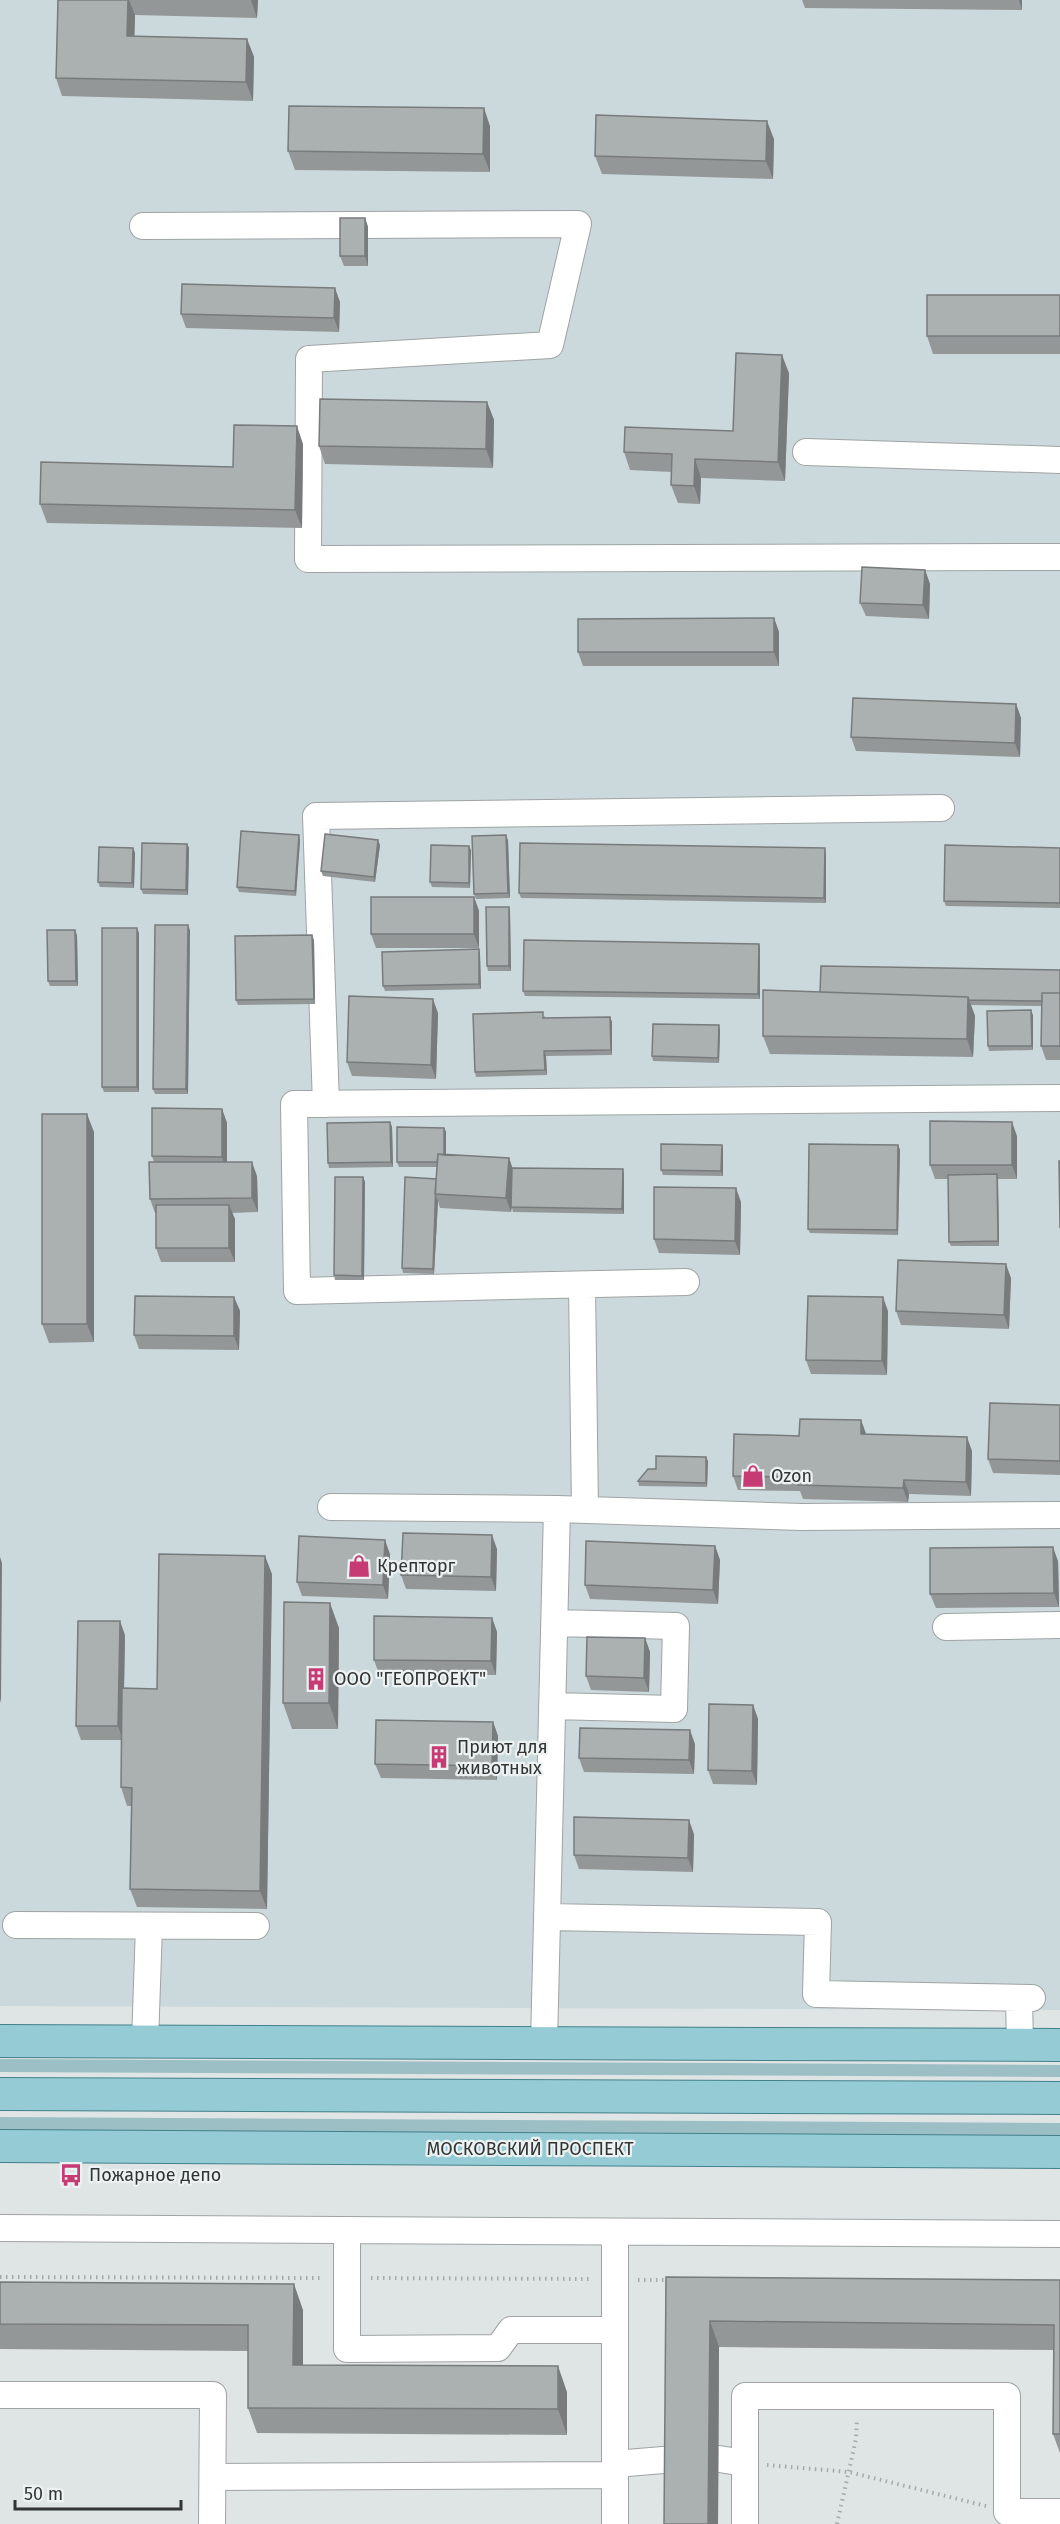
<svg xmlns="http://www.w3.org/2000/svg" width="1060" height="2524" viewBox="0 0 1060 2524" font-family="'Fira Sans',sans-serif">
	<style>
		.built { fill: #ccd9dc }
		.green { fill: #9bbfc5 }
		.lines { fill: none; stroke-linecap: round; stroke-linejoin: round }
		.minor-casing { stroke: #9fa3a4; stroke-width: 28 }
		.major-casing { stroke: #43808b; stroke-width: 34 }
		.path { stroke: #a5a9a9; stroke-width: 4; stroke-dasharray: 1.5 4.5; stroke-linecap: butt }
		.minor { stroke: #fff; stroke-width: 26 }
		.major { stroke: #94cbd5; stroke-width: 32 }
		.wall { fill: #939798 }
		.shaded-wall { fill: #787b7c }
		.building { fill: #abb0b1; stroke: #787b7c; stroke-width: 1.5 }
		.labels { text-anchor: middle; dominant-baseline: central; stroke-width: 4.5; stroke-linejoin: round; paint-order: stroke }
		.poi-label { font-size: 18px; fill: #333535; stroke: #ecf1f2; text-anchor: start }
		.street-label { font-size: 18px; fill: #333535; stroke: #ecf1f2 }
	</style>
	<rect width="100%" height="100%" fill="#dfe4e4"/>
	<path class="built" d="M 0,0 L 1060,0 L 1060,2010 L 0,2006 Z"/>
	<path class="green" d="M 0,2059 L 1060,2065 L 1060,2077 L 0,2072 Z
		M 0,2117 L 1060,2123 L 1060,2136 L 0,2131 Z"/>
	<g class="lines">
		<g class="minor-casing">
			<path id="minor" d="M 143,226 L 578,224 L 550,345 L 309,359 L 308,559 L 1060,557
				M 806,452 L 1060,460
				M 326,1104 L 316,816 L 941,808
				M 686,1282 L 297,1291 L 294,1104 L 1060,1098
				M 582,1285 L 585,1510
				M 331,1507 L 557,1509 L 802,1517 L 1060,1515
				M 946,1627 L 1060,1625
				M 552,1706 L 674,1709 L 676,1626 L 555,1623
				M 547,1917 L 818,1922 L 816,1994 L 1032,1998
				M 16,1925 L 256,1926
				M 1019,1998 L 1020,2045
				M 145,2042 L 149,1926
				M 544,2043 L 557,1509
				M 0,2228 L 1060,2234
				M 347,2230 L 347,2349 L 498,2348 L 511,2330 L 615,2330
				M 615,2232 L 615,2524
				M 0,2395 L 213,2395 L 212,2524
				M 719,2459 L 745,2463
				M 615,2464 L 675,2459
				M 213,2477 L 615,2475
				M 745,2524 L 745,2396 L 1007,2396 L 1007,2512 L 1060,2512"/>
		</g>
		<g class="major-casing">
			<path id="major" d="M 0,2041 L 1060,2045
				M 0,2094 L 1060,2098
				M 0,2146 L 1060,2152"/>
		</g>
		<path class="path" d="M 0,2277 L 324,2278
			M 371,2278 L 591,2279
			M 638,2280 L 669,2280
			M 767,2465 L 849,2472 L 986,2506
			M 837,2524 L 856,2439 L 857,2419"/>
		<use href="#minor" class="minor"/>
		<use href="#major" class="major"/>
	</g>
	<path class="wall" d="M 58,0 L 258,0 L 257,18 L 135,15 L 134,37 L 247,39 L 254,57 L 253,101 L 62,96 L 56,78 Z
		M 802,0 L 1022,0 L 1022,10 L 805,8 Z
		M 490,126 L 490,172 L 295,170 L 288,151 Z
		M 774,139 L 773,179 L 602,174 L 595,156 Z
		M 365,218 L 368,227 L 368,266 L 344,266 L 340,256 Z
		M 1060,295 L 1060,354 L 933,354 L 927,336 Z
		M 340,302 L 339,332 L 186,328 L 181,314 Z
		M 789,373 L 785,481 L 701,478 L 700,504 L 678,503 L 671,485 L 672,472 L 630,470 L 624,452 L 733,431 Z
		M 487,402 L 494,420 L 493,468 L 325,464 L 319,446 Z
		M 303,444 L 302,528 L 47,523 L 40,504 L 233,467 Z
		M 925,570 L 930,584 L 929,619 L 866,616 L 860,603 Z
		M 774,618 L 779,632 L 779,666 L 583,666 L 578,652 Z
		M 1016,704 L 1021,718 L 1020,757 L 856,751 L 851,737 Z
		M 300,840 L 296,896 L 239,892 L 237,887 Z
		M 508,840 L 510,898 L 476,899 L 474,894 Z
		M 187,844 L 189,848 L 188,895 L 143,894 L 141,889 Z
		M 380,845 L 375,882 L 323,876 L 321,871 Z
		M 133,848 L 135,853 L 134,888 L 100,887 L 98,882 Z
		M 1060,848 L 1060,908 L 946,906 L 944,901 Z
		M 471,850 L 470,888 L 432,887 L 430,882 Z
		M 826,853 L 826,903 L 521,898 L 519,893 Z
		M 474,897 L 479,911 L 479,948 L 376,948 L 371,934 Z
		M 510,912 L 511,971 L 488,971 L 487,966 Z
		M 190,930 L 188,1094 L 155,1094 L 153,1089 Z
		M 139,933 L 139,1092 L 104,1092 L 102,1087 Z
		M 77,935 L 78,986 L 50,986 L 48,981 Z
		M 314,940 L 315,1004 L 238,1005 L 236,1000 Z
		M 759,944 L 760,948 L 760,999 L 525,996 L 523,991 Z
		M 480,954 L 481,989 L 385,991 L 383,986 Z
		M 1060,970 L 1060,1060 L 1046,1060 L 1041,1046 L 1042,1006 L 971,1005 L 975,1016 L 973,1057 L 770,1054 L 763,1036 L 820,992 Z
		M 438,1013 L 436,1079 L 352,1076 L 347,1062 Z
		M 1033,1015 L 1033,1050 L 989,1051 L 988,1046 Z
		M 545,1016 L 545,1018 L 610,1017 L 612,1022 L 612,1055 L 546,1056 L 547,1075 L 476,1077 L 475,1072 Z
		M 720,1030 L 719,1063 L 653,1061 L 652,1056 Z
		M 222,1109 L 227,1123 L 227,1162 L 257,1176 L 258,1212 L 232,1213 L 235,1219 L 235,1262 L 161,1262 L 156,1248 L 156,1213 L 155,1213 L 150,1199 L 154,1162 L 152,1156 Z
		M 390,1122 L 392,1127 L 393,1167 L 329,1168 L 328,1163 Z
		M 444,1128 L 446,1132 L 446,1155 L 509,1158 L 512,1168 L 624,1174 L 624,1214 L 513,1212 L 512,1208 L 511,1212 L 440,1208 L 438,1201 L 434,1274 L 403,1273 L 402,1268 L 436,1179 L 437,1167 L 399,1167 L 397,1162 Z
		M 94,1132 L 94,1342 L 49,1343 L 42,1324 Z
		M 1017,1136 L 1017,1179 L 998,1179 L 999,1246 L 951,1246 L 949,1242 L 948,1179 L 935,1179 L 930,1165 Z
		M 722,1145 L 723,1150 L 723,1176 L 663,1175 L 661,1170 Z
		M 898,1145 L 900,1150 L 898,1235 L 810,1233 L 808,1229 Z
		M 363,1177 L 365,1182 L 364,1280 L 335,1280 L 334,1275 Z
		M 741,1202 L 740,1255 L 659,1253 L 654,1239 Z
		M 1011,1278 L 1009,1329 L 901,1325 L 896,1311 Z
		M 234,1297 L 240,1311 L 239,1350 L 139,1349 L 134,1335 Z
		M 888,1311 L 887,1375 L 811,1374 L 806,1360 Z
		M 1060,1405 L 1060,1475 L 993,1473 L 988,1459 Z
		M 861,1420 L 866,1434 L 972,1451 L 971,1496 L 909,1494 L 908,1502 L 803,1499 L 800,1491 L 738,1490 L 733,1476 L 799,1436 Z
		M 708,1461 L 707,1487 L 639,1486 L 638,1481 L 656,1469 Z
		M 715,1546 L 720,1560 L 718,1604 L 590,1599 L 585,1585 Z
		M 497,1549 L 496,1591 L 406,1589 L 401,1575 Z
		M 390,1554 L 388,1599 L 302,1596 L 297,1582 Z
		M 1058,1561 L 1059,1607 L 936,1608 L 930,1594 Z
		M 272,1574 L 267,1909 L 137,1907 L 130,1889 L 131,1806 L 127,1806 L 121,1787 L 122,1740 L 81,1740 L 76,1726 L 125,1635 L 124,1689 L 157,1689 Z
		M 492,1618 L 497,1632 L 496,1675 L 379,1674 L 374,1660 Z
		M 339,1628 L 338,1729 L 292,1729 L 283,1703 Z
		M 645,1638 L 650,1652 L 649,1692 L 591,1690 L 586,1676 Z
		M 753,1705 L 758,1719 L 757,1785 L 713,1784 L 708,1770 Z
		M 493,1722 L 498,1736 L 497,1780 L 381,1778 L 375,1764 Z
		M 695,1744 L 694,1774 L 584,1772 L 579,1758 Z
		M 694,1834 L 693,1872 L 579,1869 L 574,1855 Z
		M 666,2277 L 1060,2280 L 1060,2453 L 1053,2434 L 1054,2350 L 719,2347 L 718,2524 L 664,2524 Z
		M 0,2282 L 303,2310 L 303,2365 L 567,2392 L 567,2435 L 257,2433 L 248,2408 L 248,2351 L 0,2349 Z"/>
	<path class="shaded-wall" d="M 128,0 L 129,0 L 135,15 L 134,55 L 127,36 Z
		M 251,0 L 258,0 L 257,18 Z
		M 1019,0 L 1022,0 L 1022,10 Z
		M 247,39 L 254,57 L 253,101 L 246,82 Z
		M 484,108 L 490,126 L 490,172 L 483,154 Z
		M 767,121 L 774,139 L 773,179 L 766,161 Z
		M 365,218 L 368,227 L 368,266 L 365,256 Z
		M 335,288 L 340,302 L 339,332 L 334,318 Z
		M 782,355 L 789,373 L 785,481 L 778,462 Z
		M 487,402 L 494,420 L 493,468 L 486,449 Z
		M 297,426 L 303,444 L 302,528 L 295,510 Z
		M 695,459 L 701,478 L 700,504 L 694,486 Z
		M 925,570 L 930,584 L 929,619 L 923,605 Z
		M 774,618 L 779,632 L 779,666 L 774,652 Z
		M 1016,704 L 1021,718 L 1020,757 L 1015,743 Z
		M 299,835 L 300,840 L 296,896 L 295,891 Z
		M 506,835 L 508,840 L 510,898 L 508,893 Z
		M 378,840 L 380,845 L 375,882 L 374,877 Z
		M 187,844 L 189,848 L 188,895 L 186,890 Z
		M 469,846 L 471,850 L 470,888 L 469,883 Z
		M 133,848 L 135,853 L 134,888 L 132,883 Z
		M 825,848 L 826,853 L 826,903 L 824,898 Z
		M 474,897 L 479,911 L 479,948 L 474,934 Z
		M 509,907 L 510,912 L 511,971 L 509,966 Z
		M 188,925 L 190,930 L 188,1094 L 186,1089 Z
		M 137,928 L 139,933 L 139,1092 L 137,1087 Z
		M 75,930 L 77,935 L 78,986 L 76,981 Z
		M 312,935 L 314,940 L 315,1004 L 314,999 Z
		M 759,944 L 760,948 L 760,999 L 758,994 Z
		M 479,949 L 480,954 L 481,989 L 479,984 Z
		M 968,997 L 975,1016 L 973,1057 L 967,1039 Z
		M 433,999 L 438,1013 L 436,1079 L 431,1065 Z
		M 1031,1010 L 1033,1015 L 1033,1050 L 1032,1046 Z
		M 610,1017 L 612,1022 L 612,1055 L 611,1050 Z
		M 719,1025 L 720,1030 L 719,1063 L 718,1058 Z
		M 544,1051 L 546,1056 L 547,1075 L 545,1070 Z
		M 222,1109 L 227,1123 L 227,1171 L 222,1157 Z
		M 87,1114 L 94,1132 L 94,1342 L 87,1324 Z
		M 390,1122 L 392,1127 L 393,1167 L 391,1162 Z
		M 1012,1122 L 1017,1136 L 1017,1179 L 1012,1165 Z
		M 444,1128 L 446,1132 L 446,1167 L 444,1162 Z
		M 722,1145 L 723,1150 L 723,1176 L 721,1171 Z
		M 898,1145 L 900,1150 L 898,1235 L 897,1230 Z
		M 509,1158 L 514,1172 L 511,1212 L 506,1198 Z
		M 252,1162 L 257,1176 L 258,1212 L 252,1198 Z
		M 623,1169 L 624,1174 L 624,1214 L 622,1209 Z
		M 997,1174 L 998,1179 L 999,1246 L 998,1241 Z
		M 363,1177 L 365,1182 L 364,1280 L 362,1276 Z
		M 736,1188 L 741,1202 L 740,1255 L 735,1241 Z
		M 436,1197 L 438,1201 L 434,1274 L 433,1269 Z
		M 229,1205 L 235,1219 L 235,1262 L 229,1248 Z
		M 1006,1264 L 1011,1278 L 1009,1329 L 1004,1315 Z
		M 234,1297 L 240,1311 L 239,1350 L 234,1336 Z
		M 883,1297 L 888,1311 L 887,1375 L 882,1361 Z
		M 861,1420 L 866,1434 L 861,1434 Z
		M 967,1437 L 972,1451 L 971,1496 L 966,1482 Z
		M 706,1457 L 708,1461 L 707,1487 L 706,1483 Z
		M 904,1480 L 909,1494 L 908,1502 L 903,1488 Z
		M 492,1535 L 497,1549 L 496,1591 L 491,1577 Z
		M 385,1540 L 390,1554 L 388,1599 L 383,1585 Z
		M 715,1546 L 720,1560 L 718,1604 L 713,1590 Z
		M 1053,1547 L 1058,1561 L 1059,1607 L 1054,1593 Z
		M 265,1556 L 272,1574 L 267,1909 L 260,1891 Z
		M 0,1557 L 2,1563 L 1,1703 L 0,1699 Z
		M 330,1603 L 339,1628 L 338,1729 L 329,1703 Z
		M 492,1618 L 497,1632 L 496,1675 L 491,1661 Z
		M 120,1621 L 125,1635 L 123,1740 L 118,1726 Z
		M 645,1638 L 650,1652 L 649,1692 L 644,1678 Z
		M 753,1705 L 758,1719 L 757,1785 L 752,1771 Z
		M 493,1722 L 498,1736 L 497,1780 L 492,1766 Z
		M 690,1730 L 695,1744 L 694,1774 L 689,1760 Z
		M 689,1820 L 694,1834 L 693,1872 L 688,1858 Z
		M 294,2284 L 303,2310 L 303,2391 L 293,2365 Z
		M 710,2321 L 719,2347 L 718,2524 L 708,2524 Z
		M 558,2366 L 567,2392 L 567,2435 L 558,2409 Z"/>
	<path class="building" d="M 58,0 L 128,0 L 127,36 L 247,39 L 246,82 L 56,78 Z
		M 289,106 L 484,108 L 483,154 L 288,151 Z
		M 596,115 L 767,121 L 766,161 L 595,156 Z
		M 340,218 L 365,218 L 365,256 L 340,256 Z
		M 182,284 L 335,288 L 334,318 L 181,314 Z
		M 927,295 L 1060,295 L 1060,336 L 927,336 Z
		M 736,353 L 782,355 L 778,462 L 695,459 L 694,486 L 671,485 L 672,454 L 624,452 L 625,427 L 733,431 Z
		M 320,399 L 487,402 L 486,449 L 319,446 Z
		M 234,425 L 297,426 L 295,510 L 40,504 L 41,462 L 233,467 Z
		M 862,567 L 925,570 L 923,605 L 860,603 Z
		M 774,618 L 774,652 L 578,652 L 578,619 Z
		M 853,698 L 1016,704 L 1015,743 L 851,737 Z
		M 241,831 L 299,835 L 295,891 L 237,887 Z
		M 325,834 L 378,840 L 374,877 L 321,871 Z
		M 506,835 L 508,893 L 474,894 L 472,836 Z
		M 142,843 L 187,844 L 186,890 L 141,889 Z
		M 520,843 L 825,848 L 824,898 L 519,893 Z
		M 431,845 L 469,846 L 469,883 L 430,882 Z
		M 945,845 L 1060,848 L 1060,903 L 944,901 Z
		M 99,847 L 133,848 L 132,883 L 98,882 Z
		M 371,897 L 474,897 L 474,934 L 371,934 Z
		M 486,907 L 509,907 L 509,966 L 487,966 Z
		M 155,925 L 188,925 L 186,1089 L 153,1089 Z
		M 102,928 L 137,928 L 137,1087 L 102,1087 Z
		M 47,930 L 75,930 L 76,981 L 48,981 Z
		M 312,935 L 314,999 L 236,1000 L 235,936 Z
		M 524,940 L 759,944 L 758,994 L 523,991 Z
		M 479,949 L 479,984 L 383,986 L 382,952 Z
		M 821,966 L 1060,970 L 1060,993 L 1042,993 L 1042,1001 L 969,1000 L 968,997 L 820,992 Z
		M 763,990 L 968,997 L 967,1039 L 763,1036 Z
		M 1042,993 L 1060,993 L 1060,1046 L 1041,1046 Z
		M 349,996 L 433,999 L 431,1065 L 347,1062 Z
		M 1031,1010 L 1032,1046 L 988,1046 L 987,1011 Z
		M 543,1012 L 543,1018 L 610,1017 L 611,1050 L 544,1051 L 545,1070 L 475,1072 L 473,1014 Z
		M 653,1024 L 719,1025 L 718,1058 L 652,1056 Z
		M 152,1108 L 222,1109 L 222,1157 L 152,1156 Z
		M 42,1114 L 87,1114 L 87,1324 L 42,1324 Z
		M 930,1121 L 1012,1122 L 1012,1165 L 930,1165 Z
		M 390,1122 L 391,1162 L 328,1163 L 327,1123 Z
		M 397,1127 L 444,1128 L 444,1155 L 438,1154 L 437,1162 L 397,1162 Z
		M 661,1144 L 722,1145 L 721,1171 L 661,1170 Z
		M 809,1144 L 898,1145 L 897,1230 L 808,1229 Z
		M 438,1154 L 509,1158 L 506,1198 L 435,1194 Z
		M 1059,1161 L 1060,1161 L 1060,1228 Z
		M 149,1162 L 252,1162 L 252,1198 L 150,1199 Z
		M 512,1168 L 623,1169 L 622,1209 L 511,1207 Z
		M 997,1174 L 998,1241 L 949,1242 L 948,1175 Z
		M 335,1177 L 363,1177 L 362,1276 L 334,1275 Z
		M 405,1177 L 436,1179 L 433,1269 L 402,1268 Z
		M 654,1187 L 736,1188 L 735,1241 L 654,1239 Z
		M 156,1205 L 229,1205 L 229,1248 L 156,1248 Z
		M 898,1260 L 1006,1264 L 1004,1315 L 896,1311 Z
		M 135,1296 L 234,1297 L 234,1336 L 134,1335 Z
		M 808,1296 L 883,1297 L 882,1361 L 806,1360 Z
		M 990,1403 L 1060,1405 L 1060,1461 L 988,1459 Z
		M 800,1419 L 861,1420 L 861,1434 L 967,1437 L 966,1482 L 904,1480 L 903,1488 L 798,1485 L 798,1477 L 733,1476 L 734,1434 L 799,1436 Z
		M 656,1456 L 706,1457 L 706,1483 L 638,1481 L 648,1469 L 656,1469 Z
		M 403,1533 L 492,1535 L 491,1577 L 401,1575 Z
		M 299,1536 L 385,1540 L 383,1585 L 297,1582 Z
		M 586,1541 L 715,1546 L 713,1590 L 585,1585 Z
		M 1053,1547 L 1054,1593 L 930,1594 L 930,1548 Z
		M 159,1554 L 265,1556 L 260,1891 L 130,1889 L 132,1788 L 121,1787 L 122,1688 L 157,1689 Z
		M 284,1602 L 330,1603 L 329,1703 L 283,1703 Z
		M 374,1616 L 492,1618 L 491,1661 L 374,1660 Z
		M 78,1621 L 120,1621 L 118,1726 L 76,1726 Z
		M 587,1637 L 645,1638 L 644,1678 L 586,1676 Z
		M 709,1704 L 753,1705 L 752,1771 L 708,1770 Z
		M 376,1720 L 493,1722 L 492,1766 L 375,1764 Z
		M 580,1728 L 690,1730 L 689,1760 L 579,1758 Z
		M 574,1817 L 689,1820 L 688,1858 L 574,1855 Z
		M 666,2277 L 1060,2280 L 1060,2434 L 1053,2434 L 1054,2325 L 710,2321 L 708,2524 L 664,2524 Z
		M 0,2282 L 294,2284 L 293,2365 L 558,2366 L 558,2409 L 248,2408 L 248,2325 L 0,2324 Z"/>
	<defs>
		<g id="shop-bare" transform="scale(1.8)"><path d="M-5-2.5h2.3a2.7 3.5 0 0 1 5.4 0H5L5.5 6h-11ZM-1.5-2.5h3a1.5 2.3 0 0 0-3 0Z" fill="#c63b73" stroke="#ecf1f2" stroke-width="2.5" paint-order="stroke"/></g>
		<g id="building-bare" transform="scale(1.8)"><path d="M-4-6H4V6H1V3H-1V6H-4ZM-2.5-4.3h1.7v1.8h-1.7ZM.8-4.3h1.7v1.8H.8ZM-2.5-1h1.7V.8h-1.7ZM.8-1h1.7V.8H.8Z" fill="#c63b73" stroke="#ecf1f2" stroke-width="2.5" paint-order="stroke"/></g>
		<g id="bus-bare" transform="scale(1.8)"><path d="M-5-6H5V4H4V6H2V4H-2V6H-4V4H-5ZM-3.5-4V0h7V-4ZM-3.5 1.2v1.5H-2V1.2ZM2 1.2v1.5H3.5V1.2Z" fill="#c63b73" stroke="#ecf1f2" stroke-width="2.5" paint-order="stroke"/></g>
	</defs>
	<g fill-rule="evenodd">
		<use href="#shop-bare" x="753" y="1476"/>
		<use href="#shop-bare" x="359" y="1566"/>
		<use href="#building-bare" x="316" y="1679"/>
		<use href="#building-bare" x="439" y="1757"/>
		<use href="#bus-bare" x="71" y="2175"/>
	</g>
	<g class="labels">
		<g class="poi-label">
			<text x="771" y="1476">Ozon</text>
			<text x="377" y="1566">Крепторг</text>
			<text x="334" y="1679">ООО "ГЕОПРОЕКТ"</text>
			<text x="457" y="1747">Приют для<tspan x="457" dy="21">животных</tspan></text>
			<text x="89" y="2175">Пожарное депо</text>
		</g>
		<g class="street-label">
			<text x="530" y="2149">МОСКОВСКИЙ ПРОСПЕКТ</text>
		</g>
	</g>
	<path d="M15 2500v9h166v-9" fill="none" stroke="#333535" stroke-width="3"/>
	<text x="24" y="2500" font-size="18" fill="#333535" stroke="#ecf1f2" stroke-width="4.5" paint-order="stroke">50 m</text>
</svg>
